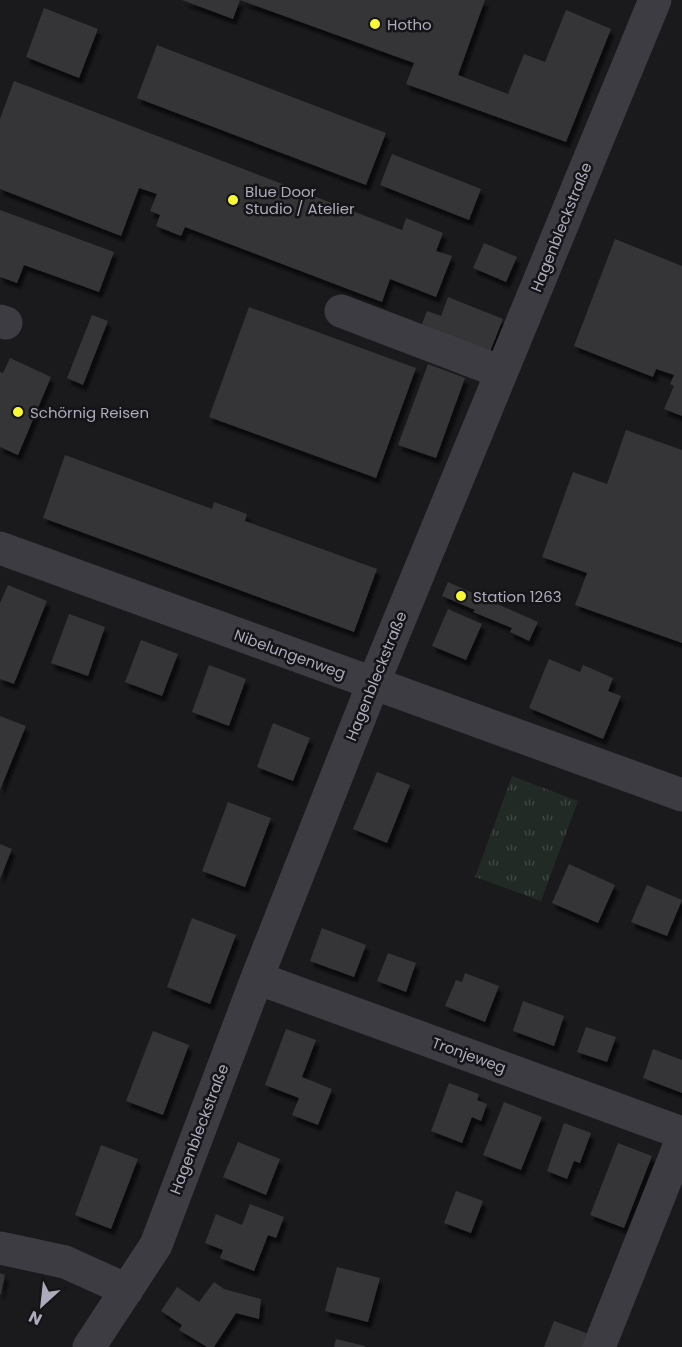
<svg xmlns="http://www.w3.org/2000/svg" width="682" height="1347" viewBox="0 0 682 1347" font-family="Poppins,sans-serif">
	<style>
		.grass { fill: url(#grass-tufts) }
		.building { fill: #363438; filter: url(#shadow) }
		.lines { fill: none; stroke-linecap: round; stroke-linejoin: round }
		.minor { stroke: #3d3c43; stroke-width: 33 }
		.poi-dot { fill: #f7f934; stroke: #151417; stroke-width: 2 }
		.labels { text-anchor: middle; dominant-baseline: central; stroke-width: 5; stroke-linejoin: round; paint-order: stroke }
		.poi-label { font-size: 15px; fill: #acabbc; stroke: #151417; text-anchor: start }
		.street-label { font-size: 15px; fill: #acabbc; stroke: #151417 }
	</style>
	<defs>
		<pattern id="grass-tufts" width="24" height="20" patternUnits="userSpaceOnUse" patternTransform="scale(1.5)"><rect width="24" height="20" fill="#212a25"/><path d="M3 7l-1-3M5 7V3M7 7l1-3M15 17l-1-3M17 17v-4M19 17l1-3" fill="none" stroke="#3f4643"/></pattern>
		<filter id="shadow"><feDropShadow dx="3.5" dy="6" stdDeviation="1.5" flood-color="#0009"/></filter>
	</defs>
	<rect width="100%" height="100%" fill="#1a191c"/>
	<path class="grass" d="M 512,776 L 578,801 L 541,901 L 475,877 Z"/>
	<path class="building" d="M 182,0 L 240,0 L 233,19 Z
		M 240,0 L 485,0 L 458,75 L 508,94 L 524,54 L 545,62 L 566,10 L 611,29 L 566,142 L 406,84 L 414,63 Z
		M 44,8 L 98,29 L 79,78 L 26,57 Z
		M 157,45 L 386,133 L 366,185 L 137,98 Z
		M 14,81 L 402,230 L 406,218 L 443,233 L 436,251 L 452,256 L 436,297 L 390,279 L 382,302 L 185,227 L 181,236 L 156,226 L 160,215 L 150,211 L 157,194 L 139,188 L 121,236 L 0,189 L 0,119 Z
		M 392,154 L 481,189 L 469,220 L 380,185 Z
		M 0,210 L 114,252 L 99,292 L 24,265 L 17,283 L 0,277 Z
		M 615,239 L 682,266 L 682,416 L 664,409 L 674,386 L 670,384 L 674,375 L 656,369 L 653,377 L 574,346 Z
		M 484,243 L 517,257 L 506,282 L 473,268 Z
		M 448,297 L 503,319 L 487,359 L 419,332 L 427,311 L 441,316 Z
		M 249,307 L 416,368 L 376,478 L 209,417 Z
		M 92,315 L 108,321 L 83,385 L 67,378 Z
		M 10,358 L 51,377 L 18,455 L 0,447 L 0,372 L 3,373 Z
		M 428,364 L 465,378 L 436,458 L 398,445 Z
		M 626,430 L 682,450 L 682,643 L 575,605 L 587,573 L 542,557 L 573,472 L 607,484 Z
		M 65,455 L 212,509 L 214,502 L 247,514 L 245,521 L 377,569 L 354,632 L 43,518 Z
		M 448,582 L 538,622 L 529,641 L 510,632 L 512,628 L 473,612 L 475,610 L 442,596 Z
		M 8,585 L 47,601 L 14,684 L 0,679 L 0,603 Z
		M 448,609 L 482,624 L 466,660 L 432,646 Z
		M 69,614 L 105,627 L 88,676 L 51,663 Z
		M 141,640 L 178,654 L 162,696 L 125,682 Z
		M 549,659 L 580,672 L 583,665 L 613,678 L 608,691 L 621,696 L 603,739 L 529,708 Z
		M 209,665 L 246,679 L 229,726 L 192,712 Z
		M 0,716 L 26,726 L 0,790 Z
		M 273,723 L 310,738 L 293,781 L 257,767 Z
		M 377,772 L 410,785 L 387,843 L 353,829 Z
		M 228,802 L 271,818 L 245,887 L 202,871 Z
		M 0,844 L 12,849 L 0,879 Z
		M 569,864 L 615,885 L 598,923 L 552,903 Z
		M 647,885 L 682,900 L 667,936 L 631,922 Z
		M 192,918 L 236,935 L 210,1004 L 167,987 Z
		M 322,928 L 366,945 L 354,977 L 310,961 Z
		M 388,953 L 416,963 L 406,992 L 377,981 Z
		M 465,973 L 499,986 L 485,1022 L 445,1006 L 456,980 L 462,982 Z
		M 523,1001 L 564,1016 L 554,1046 L 513,1031 Z
		M 586,1027 L 616,1037 L 607,1062 L 577,1052 Z
		M 286,1029 L 316,1040 L 302,1077 L 332,1089 L 318,1125 L 292,1115 L 299,1098 L 265,1085 Z
		M 153,1031 L 189,1045 L 163,1115 L 126,1101 Z
		M 653,1049 L 682,1060 L 682,1093 L 643,1078 Z
		M 449,1083 L 479,1094 L 477,1100 L 487,1104 L 481,1121 L 472,1117 L 462,1143 L 431,1131 Z
		M 504,1102 L 542,1117 L 521,1170 L 483,1155 Z
		M 564,1123 L 591,1133 L 580,1163 L 574,1161 L 567,1179 L 547,1171 Z
		M 238,1142 L 280,1159 L 266,1195 L 223,1177 Z
		M 618,1143 L 652,1156 L 624,1228 L 590,1215 Z
		M 101,1145 L 138,1159 L 111,1229 L 75,1215 Z
		M 456,1191 L 483,1201 L 471,1233 L 444,1223 Z
		M 250,1204 L 284,1217 L 276,1238 L 268,1235 L 254,1271 L 220,1258 L 223,1250 L 205,1243 L 216,1214 L 242,1225 Z
		M 337,1267 L 380,1278 L 368,1322 L 325,1311 Z
		M 0,1273 L 5,1275 L 1,1294 L 0,1294 Z
		M 214,1282 L 224,1289 L 261,1299 L 259,1319 L 236,1313 L 214,1347 L 207,1347 L 179,1330 L 182,1325 L 161,1311 L 177,1287 L 199,1302 Z
		M 554,1321 L 589,1334 L 584,1347 L 544,1347 Z
		M 336,1339 L 365,1346 L 365,1347 L 334,1347 Z"/>
	<g class="lines">
		<path class="minor" d="M 341,311 L 501,372
			M 0,321 L 6,323
			M 0,548 L 682,795
			M 257,978 L 682,1133
			M 0,1248 L 65,1262 L 127,1290
			M 89,1347 L 156,1245 L 257,978 L 373,684 L 655,0
			M 599,1347 L 682,1139"/>
	</g>
	<g class="poi-dot">
		<circle cx="375" cy="24" r="6"/>
		<circle cx="233" cy="200" r="6"/>
		<circle cx="18" cy="412" r="6"/>
		<circle cx="461" cy="596" r="6"/>
	</g>
	<g class="labels">
		<g class="poi-label">
			<text x="387" y="24">Hotho</text>
			<text x="245" y="191">Blue Door<tspan x="245" dy="17">Studio / Atelier</tspan></text>
			<text x="30" y="412">Schörnig Reisen</text>
			<text x="473" y="596">Station 1263</text>
		</g>
		<g class="street-label">
			<text transform="translate(561 227) rotate(-68)">Hagenbleckstraße</text>
			<text transform="translate(290 654) rotate(20)">Nibelungenweg</text>
			<text transform="translate(376 676) rotate(-68)">Hagenbleckstraße</text>
			<text transform="translate(469 1055) rotate(20)">Tronjeweg</text>
			<text transform="translate(199 1129) rotate(-69)">Hagenbleckstraße</text>
		</g>
	</g>
	<g transform="translate(42 1305) rotate(207)" stroke="#151417" stroke-width="4.5" paint-order="stroke">
	<path d="M0-4.5L10 22L0 15L-10 22Z" fill="#acabbc"/>
	<text y="-9" font-size="16" font-weight="bold" text-anchor="middle" fill="#acabbc">N</text>
	</g>
</svg>
